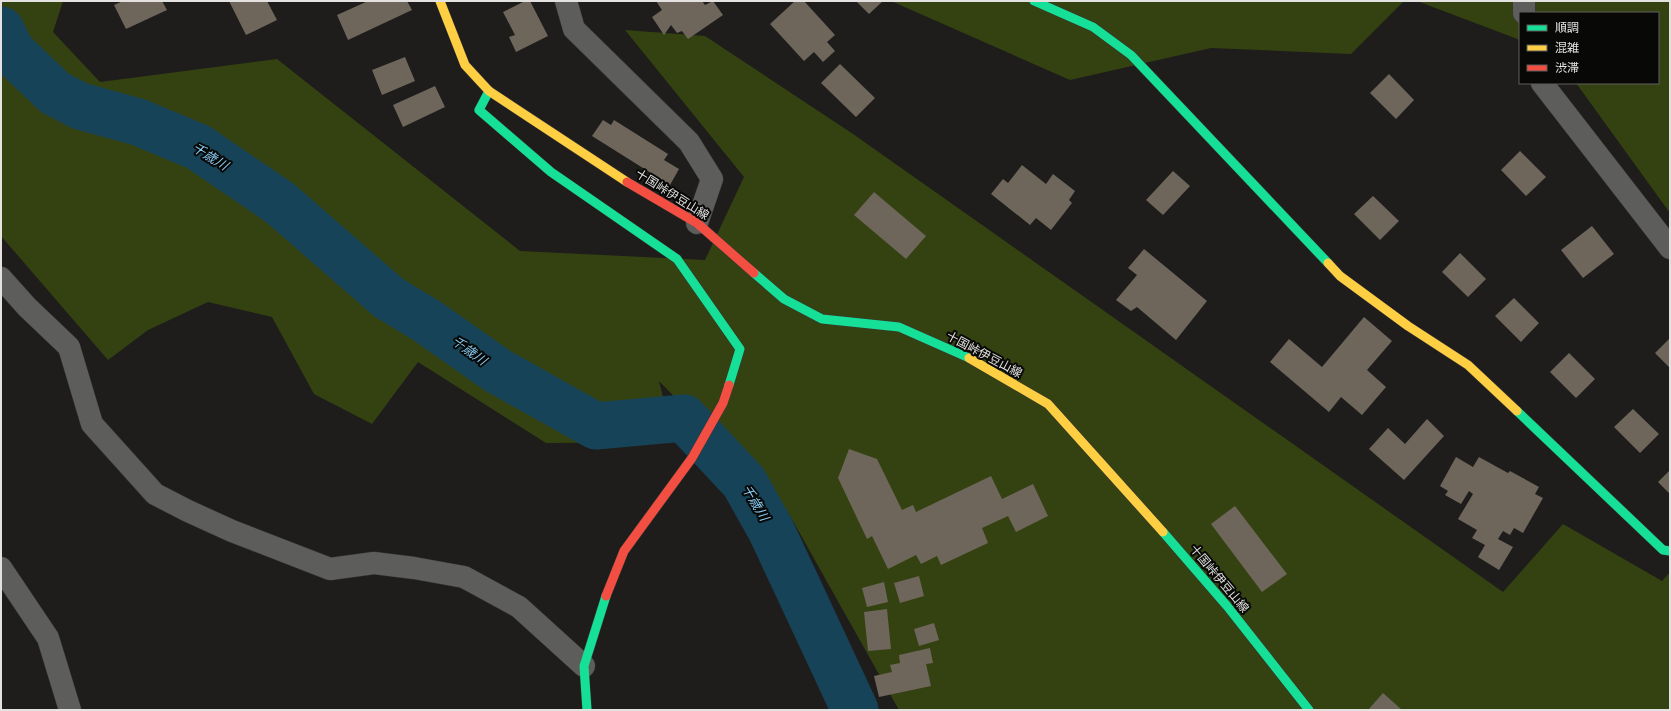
<svg xmlns="http://www.w3.org/2000/svg" width="1671" height="711" viewBox="0 0 1671 711" font-family="Signika,'Noto Sans JP',sans-serif">
	<style>
		.forest { fill: #344211 }
		.lines { fill: none; stroke-linecap: round; stroke-linejoin: round }
		.river { stroke: #174359; stroke-width: 47 }
		.building { fill: #6e665b }
		.street-casing { stroke: #383735; stroke-width: 23 }
		.fast-casing { stroke: #383735; stroke-width: 10 }
		.slow-casing { stroke: #383735; stroke-width: 10 }
		.jam-casing { stroke: #383735; stroke-width: 10 }
		.street { stroke: #5d5d5c; stroke-width: 22 }
		.fast { stroke: #16e098; stroke-width: 9 }
		.slow { stroke: #ffcf43; stroke-width: 9 }
		.jam { stroke: #f24e42; stroke-width: 9 }
		.labels { text-anchor: middle; dominant-baseline: central; stroke-width: 4; stroke-linejoin: round; paint-order: stroke }
		.street-label { font-size: 12px; fill: #e3e2e0; stroke: #080807 }
		.water-label { font-size: 13px; font-style: italic; fill: #88cdf5; stroke: #080807 }
	</style>
	<rect width="100%" height="100%" fill="#1e1d1b"/>
	<path class="forest" d="M 1,1 L 63,1 L 53,32 L 100,82 L 277,59 L 520,251 L 705,260 L 744,177 L 625,30 L 705,36 L 853,134 L 1503,592 L 1563,524 L 1662,581 L 1670,572 L 1670,710 L 899,710 L 789,514 L 659,381 L 674,442 L 546,443 L 418,362 L 372,424 L 314,394 L 272,317 L 208,302 L 148,330 L 108,360 L 1,236 Z
		M 891,1 L 1404,1 L 1351,54 L 1211,48 L 1070,80 Z
		M 1417,1 L 1670,1 L 1670,213 L 1576,83 L 1658,83 L 1658,13 L 1520,13 L 1520,40 Z"/>
	<g class="lines">
		<path class="river" d="M 1,30 L 11,51 L 55,93 L 80,106 L 138,122 L 198,147 L 280,203 L 389,298 L 427,321 L 498,371 L 596,426 L 684,418 L 744,482 L 771,530 L 855,710"/>
	</g>
	<path class="building" d="M 123,1 L 162,1 L 167,10 L 126,29 L 114,5 Z
		M 229,1 L 267,1 L 277,20 L 246,35 Z
		M 368,1 L 407,1 L 412,10 L 348,40 L 337,15 Z
		M 525,1 L 530,1 L 548,36 L 516,52 L 509,37 L 515,35 L 503,12 Z
		M 656,1 L 702,1 L 705,5 L 713,1 L 723,15 L 688,39 L 682,31 L 677,33 L 671,25 L 664,35 L 652,17 L 662,10 Z
		M 795,1 L 804,1 L 835,35 L 827,42 L 835,51 L 823,62 L 814,52 L 804,61 L 770,24 Z
		M 856,1 L 883,1 L 869,14 Z
		M 405,57 L 415,81 L 382,95 L 372,70 Z
		M 840,64 L 875,98 L 856,117 L 821,83 Z
		M 1389,74 L 1414,100 L 1396,119 L 1370,93 Z
		M 435,86 L 445,107 L 403,127 L 393,105 Z
		M 603,120 L 611,125 L 614,120 L 668,154 L 664,160 L 679,169 L 670,185 L 592,136 Z
		M 1520,151 L 1546,177 L 1526,196 L 1501,170 Z
		M 1022,165 L 1046,184 L 1053,174 L 1075,191 L 1069,200 L 1072,203 L 1051,230 L 1036,218 L 1030,225 L 991,194 L 1003,179 L 1008,183 Z
		M 1173,171 L 1190,186 L 1163,215 L 1146,200 Z
		M 874,192 L 926,236 L 906,259 L 854,215 Z
		M 1373,196 L 1399,221 L 1380,240 L 1354,214 Z
		M 1592,226 L 1614,254 L 1583,278 L 1561,250 Z
		M 1144,249 L 1207,301 L 1176,340 L 1137,307 L 1131,311 L 1116,300 L 1137,275 L 1128,268 Z
		M 1460,253 L 1486,279 L 1468,297 L 1442,272 Z
		M 1514,298 L 1539,323 L 1521,342 L 1495,316 Z
		M 1364,317 L 1392,341 L 1367,370 L 1386,387 L 1362,415 L 1341,397 L 1329,412 L 1270,362 L 1289,339 L 1322,367 Z
		M 1670,338 L 1670,368 L 1655,353 Z
		M 1569,353 L 1595,379 L 1576,398 L 1550,372 Z
		M 1633,409 L 1659,434 L 1640,453 L 1614,427 Z
		M 1427,419 L 1444,436 L 1404,480 L 1369,449 L 1388,428 L 1405,444 Z
		M 849,449 L 877,459 L 902,510 L 913,505 L 916,512 L 991,476 L 1002,499 L 1033,484 L 1048,516 L 1016,532 L 1008,516 L 982,528 L 988,543 L 941,565 L 937,556 L 921,564 L 916,555 L 888,569 L 872,536 L 867,539 L 838,478 Z
		M 1456,457 L 1473,467 L 1479,457 L 1508,473 L 1510,471 L 1539,487 L 1535,494 L 1543,498 L 1523,533 L 1514,528 L 1510,535 L 1503,531 L 1498,539 L 1513,547 L 1499,570 L 1478,557 L 1485,545 L 1472,538 L 1477,530 L 1458,519 L 1473,494 L 1469,491 L 1461,504 L 1445,495 L 1448,491 L 1440,486 Z
		M 1670,470 L 1670,494 L 1658,482 Z
		M 1235,506 L 1287,574 L 1262,592 L 1211,524 Z
		M 919,576 L 924,596 L 900,603 L 894,583 Z
		M 884,582 L 888,602 L 867,607 L 862,588 Z
		M 887,609 L 891,649 L 868,651 L 864,612 Z
		M 934,623 L 939,640 L 919,646 L 914,629 Z
		M 930,648 L 933,663 L 926,664 L 931,686 L 879,697 L 874,676 L 892,672 L 890,665 L 900,663 L 899,655 Z
		M 1383,693 L 1402,710 L 1368,710 Z"/>
	<g class="lines">
		<g class="street-casing">
			<path id="street" d="M 566,1 L 574,29 L 689,142 L 712,179 L 697,223
				M 1524,13 L 1524,1
				M 1542,83 L 1670,248
				M 1,278 L 27,307 L 69,347 L 92,424 L 155,494 L 188,511 L 232,531 L 330,569 L 374,563 L 414,568 L 464,577 L 519,607 L 584,666
				M 1,568 L 48,638 L 70,710"/>
		</g>
		<g class="fast-casing">
			<path id="fast" d="M 1034,1 L 1093,27 L 1131,55 L 1328,263
				M 489,91 L 479,110 L 551,172 L 677,259 L 740,349 L 729,385
				M 754,273 L 784,299 L 822,319 L 899,327 L 969,358
				M 1517,411 L 1663,550 L 1670,551
				M 1163,532 L 1227,606 L 1309,710
				M 587,710 L 584,666 L 606,596"/>
		</g>
		<g class="slow-casing">
			<path id="slow" d="M 440,1 L 465,65 L 489,91 L 627,182
				M 1328,263 L 1340,276 L 1408,326 L 1468,365 L 1517,411
				M 969,358 L 1048,404 L 1163,532"/>
		</g>
		<g class="jam-casing">
			<path id="jam" d="M 627,182 L 697,223 L 754,273
				M 606,596 L 624,551 L 692,458 L 723,403 L 729,385"/>
		</g>
		<use href="#street" class="street"/>
		<use href="#fast" class="fast"/>
		<use href="#slow" class="slow"/>
		<use href="#jam" class="jam"/>
	</g>
	<g class="labels">
		<g class="street-label">
			<text transform="translate(672 195) rotate(32)">十国峠伊豆山線</text>
			<text transform="translate(984 355) rotate(28)">十国峠伊豆山線</text>
			<text transform="translate(1219 579) rotate(50)">十国峠伊豆山線</text>
		</g>
		<g class="water-label">
			<text transform="translate(210 157) rotate(32)">千歳川</text>
			<text transform="translate(469 351) rotate(36)">千歳川</text>
			<text transform="translate(755 503) rotate(59)">千歳川</text>
		</g>
	</g>
	<rect width="1671" height="711" fill="none" stroke="#e3e2e0" stroke-width="4"/>
	<rect x="1519" y="12" width="140" height="72" fill="#080807" stroke="#605f5e"/>
	<rect x="1527" y="25" width="20" height="6" fill="#16e098" stroke="#605f5e"/>
	<text x="1555" y="32" font-size="12" fill="#e3e2e0">順調</text>
	<rect x="1527" y="45" width="20" height="6" fill="#ffcf43" stroke="#605f5e"/>
	<text x="1555" y="52" font-size="12" fill="#e3e2e0">混雑</text>
	<rect x="1527" y="65" width="20" height="6" fill="#f24e42" stroke="#605f5e"/>
	<text x="1555" y="72" font-size="12" fill="#e3e2e0">渋滞</text>
</svg>
